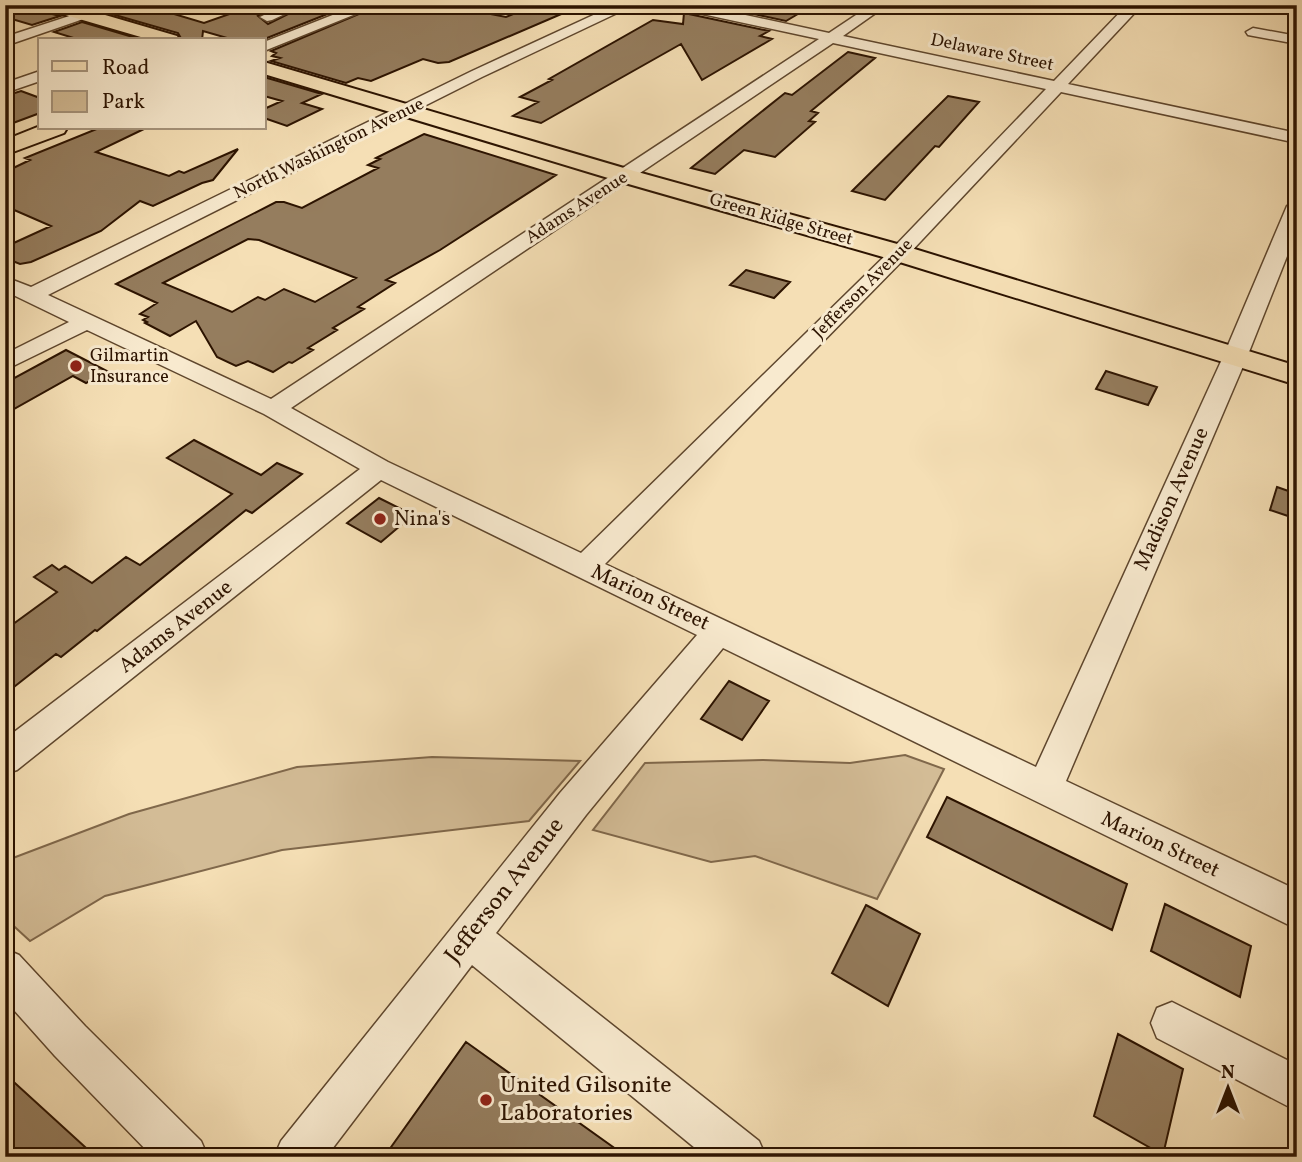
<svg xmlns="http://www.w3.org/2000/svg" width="1302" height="1162" viewBox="0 0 1302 1162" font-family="Vollkorn,serif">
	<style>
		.green { fill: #d3bc96; stroke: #80684b; stroke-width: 2 }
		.building { fill: #957d5e; stroke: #2c1300; stroke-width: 2; fill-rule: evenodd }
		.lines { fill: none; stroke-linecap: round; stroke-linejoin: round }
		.minor-casing { stroke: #5e462d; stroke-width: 3 }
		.major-casing { stroke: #2c1300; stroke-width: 4 }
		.minor { fill: #f8eacf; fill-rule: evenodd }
		.major { fill: #f5dfb5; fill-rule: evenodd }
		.poi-dot { fill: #8f2418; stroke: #f8eacf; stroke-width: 2.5 }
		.labels { text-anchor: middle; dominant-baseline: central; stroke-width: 6; stroke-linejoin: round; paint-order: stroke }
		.far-street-label { font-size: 18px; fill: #2c1300; stroke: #f8eacf }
		.far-poi-label { font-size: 18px; fill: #2c1300; stroke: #f8eacf; text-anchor: start }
		.street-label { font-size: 21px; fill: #2c1300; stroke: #f8eacf }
		.poi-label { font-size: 21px; fill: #2c1300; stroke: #f8eacf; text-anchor: start }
		.near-street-label { font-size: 24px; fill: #2c1300; stroke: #f8eacf }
		.near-poi-label { font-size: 24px; fill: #2c1300; stroke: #f8eacf; text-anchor: start }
	</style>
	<rect width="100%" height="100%" fill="#f5dfb5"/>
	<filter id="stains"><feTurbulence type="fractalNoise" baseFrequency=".00286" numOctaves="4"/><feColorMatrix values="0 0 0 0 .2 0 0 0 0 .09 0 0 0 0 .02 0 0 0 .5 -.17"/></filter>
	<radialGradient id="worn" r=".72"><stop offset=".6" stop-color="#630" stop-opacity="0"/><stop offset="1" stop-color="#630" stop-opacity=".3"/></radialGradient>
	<path class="green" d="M 905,755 L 944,769 L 877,899 L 755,856 L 711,862 L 593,830 L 645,763 L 763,760 L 850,763 Z
		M 432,757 L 580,761 L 529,821 L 282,850 L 105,896 L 30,941 L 5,918 L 5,861 L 129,814 L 297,767 Z"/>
	<path class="building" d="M 5,5 L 41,5 L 44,12 L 60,16 L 32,25 L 5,17 Z
		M 126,5 L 144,5 L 204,23 L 255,5 L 278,5 L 258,16 L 268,24 L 306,5 L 350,5 L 262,40 L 234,40 L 203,31 L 202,40 L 182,40 L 178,33 L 108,13 Z
		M 380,5 L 433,5 L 469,13 L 475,11 L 506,17 L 528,8 L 559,15 L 449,62 L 438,63 L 423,59 L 371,81 L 358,78 L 346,83 L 271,61 L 280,58 L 272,56 L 276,53 L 271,51 Z
		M 713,5 L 813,5 L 786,21 Z
		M 684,13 L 769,31 L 760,36 L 772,39 L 702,80 L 681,44 L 541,123 L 513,116 L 538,102 L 520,97 L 552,80 L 549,79 L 653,20 L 683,24 Z
		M 82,22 L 143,40 L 80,40 L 54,32 Z
		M 848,52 L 875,58 L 811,111 L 818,113 L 809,121 L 815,122 L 775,157 L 744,150 L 715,174 L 691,168 L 785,93 L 792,95 Z
		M 264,77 L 322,94 L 302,103 L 322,109 L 287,126 L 264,118 L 264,109 L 282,101 L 264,96 Z
		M 21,91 L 40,98 L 40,113 L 5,126 L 5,96 Z
		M 948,96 L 979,102 L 939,147 L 935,146 L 885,200 L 852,191 Z
		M 99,128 L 146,128 L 96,152 L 169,176 L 179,171 L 184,173 L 238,149 L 213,180 L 202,183 L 153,206 L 140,201 L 101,231 L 31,262 L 20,264 L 5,258 L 5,247 L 51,226 L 5,206 L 5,172 L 30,160 L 25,158 Z
		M 424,134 L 556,175 L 440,250 L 386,280 L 395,283 L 358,307 L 364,309 L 333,328 L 337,330 L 308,348 L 313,350 L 292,363 L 289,362 L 273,372 L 248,361 L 236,366 L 217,357 L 196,321 L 170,336 L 145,323 L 147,322 L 143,320 L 148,317 L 140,314 L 157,303 L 116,284 L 276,202 L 284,202 L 302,208 L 378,168 L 368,165 L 380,159 L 376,158 ZM 248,239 L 259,240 L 356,278 L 315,302 L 284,289 L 265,300 L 258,297 L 232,312 L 163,283 Z
		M 746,270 L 790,282 L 774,298 L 730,285 Z
		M 66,350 L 107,371 L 86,383 L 73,376 L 5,414 L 5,383 Z
		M 1106,371 L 1157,387 L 1148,405 L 1096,389 Z
		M 194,440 L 261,475 L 277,463 L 302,474 L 252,513 L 246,510 L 97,631 L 95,630 L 61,657 L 56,654 L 5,694 L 5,630 L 57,592 L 34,577 L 52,565 L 59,570 L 65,566 L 92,583 L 126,557 L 140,565 L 232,494 L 167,458 Z
		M 1277,487 L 1297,494 L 1297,519 L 1270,510 Z
		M 379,498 L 413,515 L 381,542 L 347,523 Z
		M 729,681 L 769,701 L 742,740 L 701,719 Z
		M 947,797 L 1127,884 L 1112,930 L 927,837 Z
		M 1165,904 L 1251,946 L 1240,997 L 1151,951 Z
		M 866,905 L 920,934 L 888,1006 L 832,973 Z
		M 1118,1034 L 1183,1069 L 1163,1155 L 1094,1116 Z
		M 466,1042 L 627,1157 L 384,1157 Z
		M 5,1074 L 96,1157 L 5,1157 Z"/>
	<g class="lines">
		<g class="minor-casing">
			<path id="minor" d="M 103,5 L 124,5 L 5,46 L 5,37 Z
				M 284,5 L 304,5 L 272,20 L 267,21 L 260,17 Z
				M 358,5 L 378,5 L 264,51 L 264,42 Z
				M 615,5 L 634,5 L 482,77 L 48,295 L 271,399 L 819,39 L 679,9 L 672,5 L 699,5 L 829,33 L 871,5 L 887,5 L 843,36 L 1054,81 L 1127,5 L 1142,5 L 1068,84 L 1297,133 L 1297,143 L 1061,92 L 906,257 L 605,564 L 1036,767 L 1223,357 L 1287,206 L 1297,200 L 1297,231 L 1247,357 L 1066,781 L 1297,890 L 1297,929 L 723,648 L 586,815 L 496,933 L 759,1141 L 766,1157 L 706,1157 L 472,965 L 326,1157 L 274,1157 L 281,1141 L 560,793 L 697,635 L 381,480 L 17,770 L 5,774 L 5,739 L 360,469 L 264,414 L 87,330 L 5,370 L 5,354 L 69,322 L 5,291 L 5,277 L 31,287 L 472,71 ZM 833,43 L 1046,89 L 892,249 L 581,553 L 388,462 L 291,408 Z
				M 1253,28 L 1297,36 L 1297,44 L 1248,35 L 1246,32 Z
				M 40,71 L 40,81 L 5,93 L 5,83 Z
				M 5,949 L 19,955 L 85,1026 L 201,1141 L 208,1157 L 153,1157 L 55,1056 L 5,1000 Z
				M 1172,1002 L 1297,1065 L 1297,1111 L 1157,1038 L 1151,1023 L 1157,1008 Z"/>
		</g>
		<g class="major-casing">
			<path id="major" d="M 43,5 L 71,5 L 177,36 L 179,40 L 151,40 L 45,9 Z
				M 264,62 L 634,171 L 908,247 L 1297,366 L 1297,385 L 890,259 L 618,181 L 264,74 Z
				M 40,126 L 67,128 L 64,133 L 5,155 L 5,140 Z"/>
		</g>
		<use href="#minor" class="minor"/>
		<use href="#major" class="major"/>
	</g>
	<g class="poi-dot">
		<circle cx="76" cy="366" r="7"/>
		<circle cx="380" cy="519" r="7"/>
		<circle cx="486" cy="1100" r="7"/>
	</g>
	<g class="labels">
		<g class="far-street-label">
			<text transform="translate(992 53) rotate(12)">Delaware Street</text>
			<text transform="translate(329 149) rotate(-26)">North Washington Avenue</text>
			<text transform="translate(577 208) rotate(-33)">Adams Avenue</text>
			<text transform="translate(781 220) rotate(16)">Green Ridge Street</text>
			<text transform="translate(863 289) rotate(-45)">Jefferson Avenue</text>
		</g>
		<g class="far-poi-label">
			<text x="90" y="356">Gilmartin<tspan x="90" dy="21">Insurance</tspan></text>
		</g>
		<g class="street-label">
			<text transform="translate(1172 499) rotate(-66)">Madison Avenue</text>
			<text transform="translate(650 598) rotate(25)">Marion Street</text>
			<text transform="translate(176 627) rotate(-38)">Adams Avenue</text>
			<text transform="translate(1160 845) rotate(25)">Marion Street</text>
		</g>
		<g class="poi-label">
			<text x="394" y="519">Nina's</text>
		</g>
		<g class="near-street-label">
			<text transform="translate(505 891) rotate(-52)">Jefferson Avenue</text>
		</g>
		<g class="near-poi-label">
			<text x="500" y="1086">United Gilsonite<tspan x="500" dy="28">Laboratories</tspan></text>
		</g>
	</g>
	<rect width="1302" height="1162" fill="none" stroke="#f5dfb5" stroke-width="28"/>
	<rect x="7" y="7" width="1288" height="1148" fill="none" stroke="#2c1300" stroke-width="3.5"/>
	<rect x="14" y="14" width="1274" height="1134" fill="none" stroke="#2c1300" stroke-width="2"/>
	<rect x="38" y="38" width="228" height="91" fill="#f8eacf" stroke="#a6947c" stroke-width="2"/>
	<rect x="52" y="61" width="35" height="10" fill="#f5dfb5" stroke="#a6947c" stroke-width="2"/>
	<text x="102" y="74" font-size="21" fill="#2c1300">Road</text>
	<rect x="52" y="91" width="35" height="21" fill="#d3bc96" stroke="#a6947c" stroke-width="2"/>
	<text x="102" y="108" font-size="21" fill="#2c1300">Park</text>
	<g transform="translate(1228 1088)" stroke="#f8eacf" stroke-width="5" paint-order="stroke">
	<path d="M0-5L12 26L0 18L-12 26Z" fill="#2c1300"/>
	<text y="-10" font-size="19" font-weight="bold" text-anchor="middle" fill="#2c1300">N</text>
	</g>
	<rect width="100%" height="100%" filter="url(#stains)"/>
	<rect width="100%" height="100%" fill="url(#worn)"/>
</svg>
